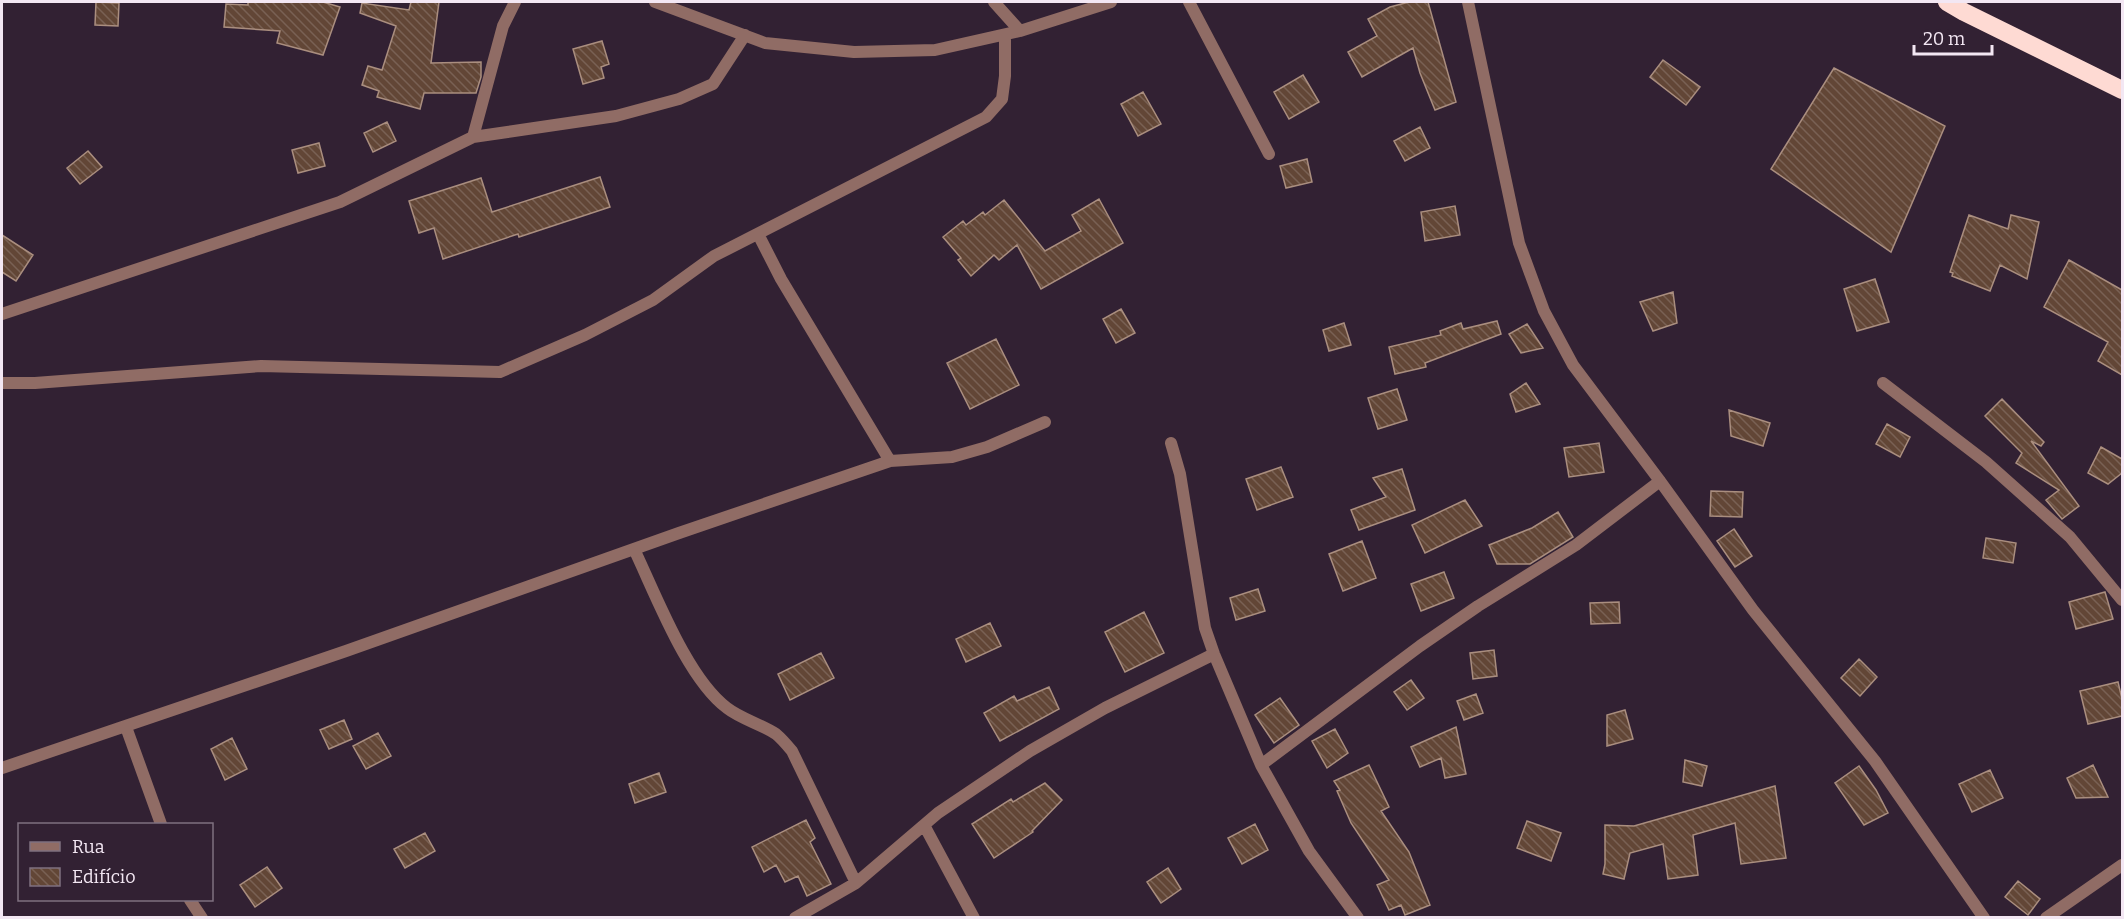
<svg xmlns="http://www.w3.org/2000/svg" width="2124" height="919" viewBox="0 0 2124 919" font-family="Bitter,serif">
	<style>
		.building { fill: url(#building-back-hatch); stroke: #aa8e7f; stroke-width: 1.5 }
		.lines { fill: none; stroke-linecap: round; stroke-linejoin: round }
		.street { stroke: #906c65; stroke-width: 12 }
		.highway { stroke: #fedad3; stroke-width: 18 }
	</style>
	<defs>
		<pattern id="building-back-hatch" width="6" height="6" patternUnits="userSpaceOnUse" patternTransform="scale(1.5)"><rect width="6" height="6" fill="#624636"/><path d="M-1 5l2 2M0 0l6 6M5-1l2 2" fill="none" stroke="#796154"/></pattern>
	</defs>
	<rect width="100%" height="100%" fill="#322133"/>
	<path class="building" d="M 96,2 L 119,3 L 118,26 L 95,25 Z
		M 248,2 L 323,2 L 340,7 L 323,55 L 277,43 L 280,31 L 224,27 L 226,4 L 248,5 Z
		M 411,2 L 439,2 L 431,63 L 481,62 L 481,77 L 476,93 L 424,93 L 420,109 L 377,97 L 379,91 L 362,85 L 368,66 L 382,70 L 396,26 L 360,13 L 362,3 L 409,10 Z
		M 1409,2 L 1428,2 L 1456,102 L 1435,110 L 1420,73 L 1413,48 L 1362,77 L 1348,52 L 1377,36 L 1368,19 L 1390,7 Z
		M 602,41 L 609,64 L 601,67 L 604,78 L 583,84 L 573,49 Z
		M 1663,60 L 1700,87 L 1686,105 L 1650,77 Z
		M 1834,68 L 1945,126 L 1891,252 L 1771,169 Z
		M 1303,75 L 1319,102 L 1289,119 L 1274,92 Z
		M 1143,92 L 1161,124 L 1138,136 L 1121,104 Z
		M 387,122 L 396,141 L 373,152 L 364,133 Z
		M 1420,127 L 1430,148 L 1405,161 L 1394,141 Z
		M 319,143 L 325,166 L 298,173 L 292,150 Z
		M 88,151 L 102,167 L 80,184 L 67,168 Z
		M 1307,159 L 1312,182 L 1286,188 L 1280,166 Z
		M 600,177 L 610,207 L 519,237 L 518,234 L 443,259 L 434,228 L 419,233 L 409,201 L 481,178 L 492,212 Z
		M 1099,199 L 1123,243 L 1041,289 L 1017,245 L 999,260 L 994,255 L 971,276 L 958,260 L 961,258 L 943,237 L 963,221 L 966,225 L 983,212 L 985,215 L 1004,200 L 1045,251 L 1081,231 L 1072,215 Z
		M 1455,206 L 1460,235 L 1425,241 L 1421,212 Z
		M 1969,215 L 2008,229 L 2011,215 L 2039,222 L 2027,279 L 2000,265 L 1990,291 L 1952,276 L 1953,273 L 1950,272 Z
		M 2,235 L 33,255 L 16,281 L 2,272 Z
		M 2069,260 L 2122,290 L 2122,375 L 2098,361 L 2108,342 L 2044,307 Z
		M 1875,279 L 1889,322 L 1857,331 L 1844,289 Z
		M 1673,292 L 1677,323 L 1653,331 L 1640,302 Z
		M 1121,309 L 1135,333 L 1116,343 L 1103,319 Z
		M 1497,321 L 1501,334 L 1425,363 L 1426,367 L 1395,374 L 1389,347 L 1441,335 L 1440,331 L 1461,323 L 1463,329 Z
		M 1344,323 L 1351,345 L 1329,351 L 1323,330 Z
		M 1527,324 L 1543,348 L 1521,353 L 1509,334 Z
		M 996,339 L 1019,385 L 970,409 L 947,363 Z
		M 1526,383 L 1540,404 L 1516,412 L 1510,394 Z
		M 1397,389 L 1407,420 L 1378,429 L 1368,398 Z
		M 2002,399 L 2044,442 L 2041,446 L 2031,441 L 2079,506 L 2062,519 L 2046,500 L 2059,490 L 2016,463 L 2022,453 L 1985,416 Z
		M 1729,410 L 1770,423 L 1763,446 L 1731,436 Z
		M 1887,424 L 1910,437 L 1900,457 L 1876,444 Z
		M 1599,443 L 1604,472 L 1569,477 L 1564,448 Z
		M 2101,447 L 2122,459 L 2122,473 L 2108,484 L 2088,473 Z
		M 1281,467 L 1293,497 L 1257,510 L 1246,479 Z
		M 1402,469 L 1415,510 L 1359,530 L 1351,510 L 1386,497 L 1373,478 Z
		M 1711,491 L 1743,492 L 1742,517 L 1710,516 Z
		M 1465,500 L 1482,526 L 1425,553 L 1412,525 Z
		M 1558,512 L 1573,537 L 1530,564 L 1497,564 L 1489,545 L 1532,528 Z
		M 1734,529 L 1752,556 L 1735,567 L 1717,541 Z
		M 1986,538 L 2016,543 L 2013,563 L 1983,558 Z
		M 1362,541 L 1376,578 L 1343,591 L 1329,554 Z
		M 1444,572 L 1454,598 L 1421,611 L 1411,584 Z
		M 1258,589 L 1265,611 L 1236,620 L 1230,598 Z
		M 2105,592 L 2113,619 L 2076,629 L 2069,602 Z
		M 1619,602 L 1620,623 L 1591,624 L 1590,603 Z
		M 1144,612 L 1164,653 L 1125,672 L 1105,632 Z
		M 990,623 L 1001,646 L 966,662 L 956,639 Z
		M 1494,650 L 1497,676 L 1473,679 L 1470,653 Z
		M 821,653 L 834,678 L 790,700 L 778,674 Z
		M 1859,659 L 1877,677 L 1860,696 L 1841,678 Z
		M 1411,680 L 1424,698 L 1407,710 L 1394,692 Z
		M 2118,682 L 2122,699 L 2122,716 L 2088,724 L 2080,691 Z
		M 1049,687 L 1059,709 L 1000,741 L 984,713 L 1014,696 L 1017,701 Z
		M 1476,694 L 1483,713 L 1464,720 L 1457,701 Z
		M 1280,698 L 1299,725 L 1274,743 L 1255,715 Z
		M 1625,710 L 1633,739 L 1607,746 L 1607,715 Z
		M 344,720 L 352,739 L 329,749 L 320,730 Z
		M 1456,727 L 1466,774 L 1445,778 L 1441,758 L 1420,767 L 1411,747 Z
		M 1335,729 L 1348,753 L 1327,768 L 1312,741 Z
		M 378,733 L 391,756 L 366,769 L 353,746 Z
		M 232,738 L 247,769 L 225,780 L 211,749 Z
		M 1685,760 L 1707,766 L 1702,786 L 1683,782 Z
		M 1369,765 L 1389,807 L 1381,811 L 1409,852 L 1430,905 L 1405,915 L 1401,905 L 1389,910 L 1377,885 L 1389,880 L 1351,823 L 1337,791 L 1340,790 L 1334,781 Z
		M 2093,765 L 2108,797 L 2076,798 L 2067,778 Z
		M 1859,766 L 1876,790 L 1888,813 L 1864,825 L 1835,783 Z
		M 1990,770 L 2003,798 L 1972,812 L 1959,784 Z
		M 659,773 L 666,792 L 635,803 L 629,784 Z
		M 1045,783 L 1062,800 L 1032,831 L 1033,832 L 994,858 L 972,824 L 1011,799 L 1013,802 Z
		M 1775,786 L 1786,858 L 1741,864 L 1735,823 L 1693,835 L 1698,875 L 1668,879 L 1663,844 L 1630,853 L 1624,879 L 1603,874 L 1605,864 L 1605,825 L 1634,826 Z
		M 806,820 L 815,838 L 810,842 L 831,884 L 807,896 L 798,876 L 785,882 L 776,865 L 764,872 L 752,847 Z
		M 1527,821 L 1561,833 L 1551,861 L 1517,848 Z
		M 1255,824 L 1268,850 L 1242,864 L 1228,838 Z
		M 425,833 L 435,851 L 405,868 L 394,849 Z
		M 267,867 L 282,888 L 255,907 L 240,885 Z
		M 1168,868 L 1181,889 L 1161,903 L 1147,882 Z
		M 2018,881 L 2040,899 L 2028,915 L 2005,897 Z"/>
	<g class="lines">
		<path class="street" d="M 655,2 L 765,43 L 854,52 L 935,50 L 1020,31 L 1111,2
			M 994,2 L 1020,31
			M 1189,2 L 1269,154
			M 1468,2 L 1519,243 L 1544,311 L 1573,365 L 1660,481 L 1753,610 L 1875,761 L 1984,918
			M 473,137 L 503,26 L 515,2
			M 2,314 L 340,202 L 473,137 L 616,116 L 679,99 L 713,84 L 745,35
			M 2,383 L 35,383 L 261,366 L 500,372 L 585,335 L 653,300 L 714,256 L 986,117 L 1002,99 L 1005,76 L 1005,35
			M 1883,383 L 1986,462 L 2070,537 L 2122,600
			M 1171,443 L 1180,474 L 1205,628 L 1214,654 L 1261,765 L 1309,851 L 1358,918
			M 890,461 L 952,457 L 987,447 L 1045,422
			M 634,549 C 656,595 687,678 727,708 C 741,719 761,724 776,734 C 782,739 787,745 792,751 L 856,883
			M 126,727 L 161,824
			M 1261,765 L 1420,646 L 1478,606 L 1576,545 L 1660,481
			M 2,768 L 346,651 L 679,533 L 890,461 L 781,279 L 758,234
			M 924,825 L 974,918
			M 190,900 L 202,918
			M 795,918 L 856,883 L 938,813 L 1030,751 L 1105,708 L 1214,654
			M 2046,918 L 2122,865"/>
		<path class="highway" d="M 1947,2 L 1964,12 L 2122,90"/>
	</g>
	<rect width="2124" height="919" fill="none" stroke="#f3e7f3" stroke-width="6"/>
	<rect x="18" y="823" width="195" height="78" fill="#322133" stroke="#7f7080" stroke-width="1.5"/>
	<rect x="30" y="842" width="30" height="9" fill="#906c65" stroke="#7f7080" stroke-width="1.5"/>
	<text x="72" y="853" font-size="18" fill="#f3e7f3">Rua</text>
	<rect x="30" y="868" width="30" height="18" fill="url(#building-back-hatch)" stroke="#7f7080" stroke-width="1.5"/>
	<text x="72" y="883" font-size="18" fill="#f3e7f3">Edifício</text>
	<path d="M1914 45v9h78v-9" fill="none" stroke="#f3e7f3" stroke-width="3"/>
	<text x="1923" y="45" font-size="18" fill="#f3e7f3" stroke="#322133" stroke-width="4.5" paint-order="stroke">20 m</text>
</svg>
